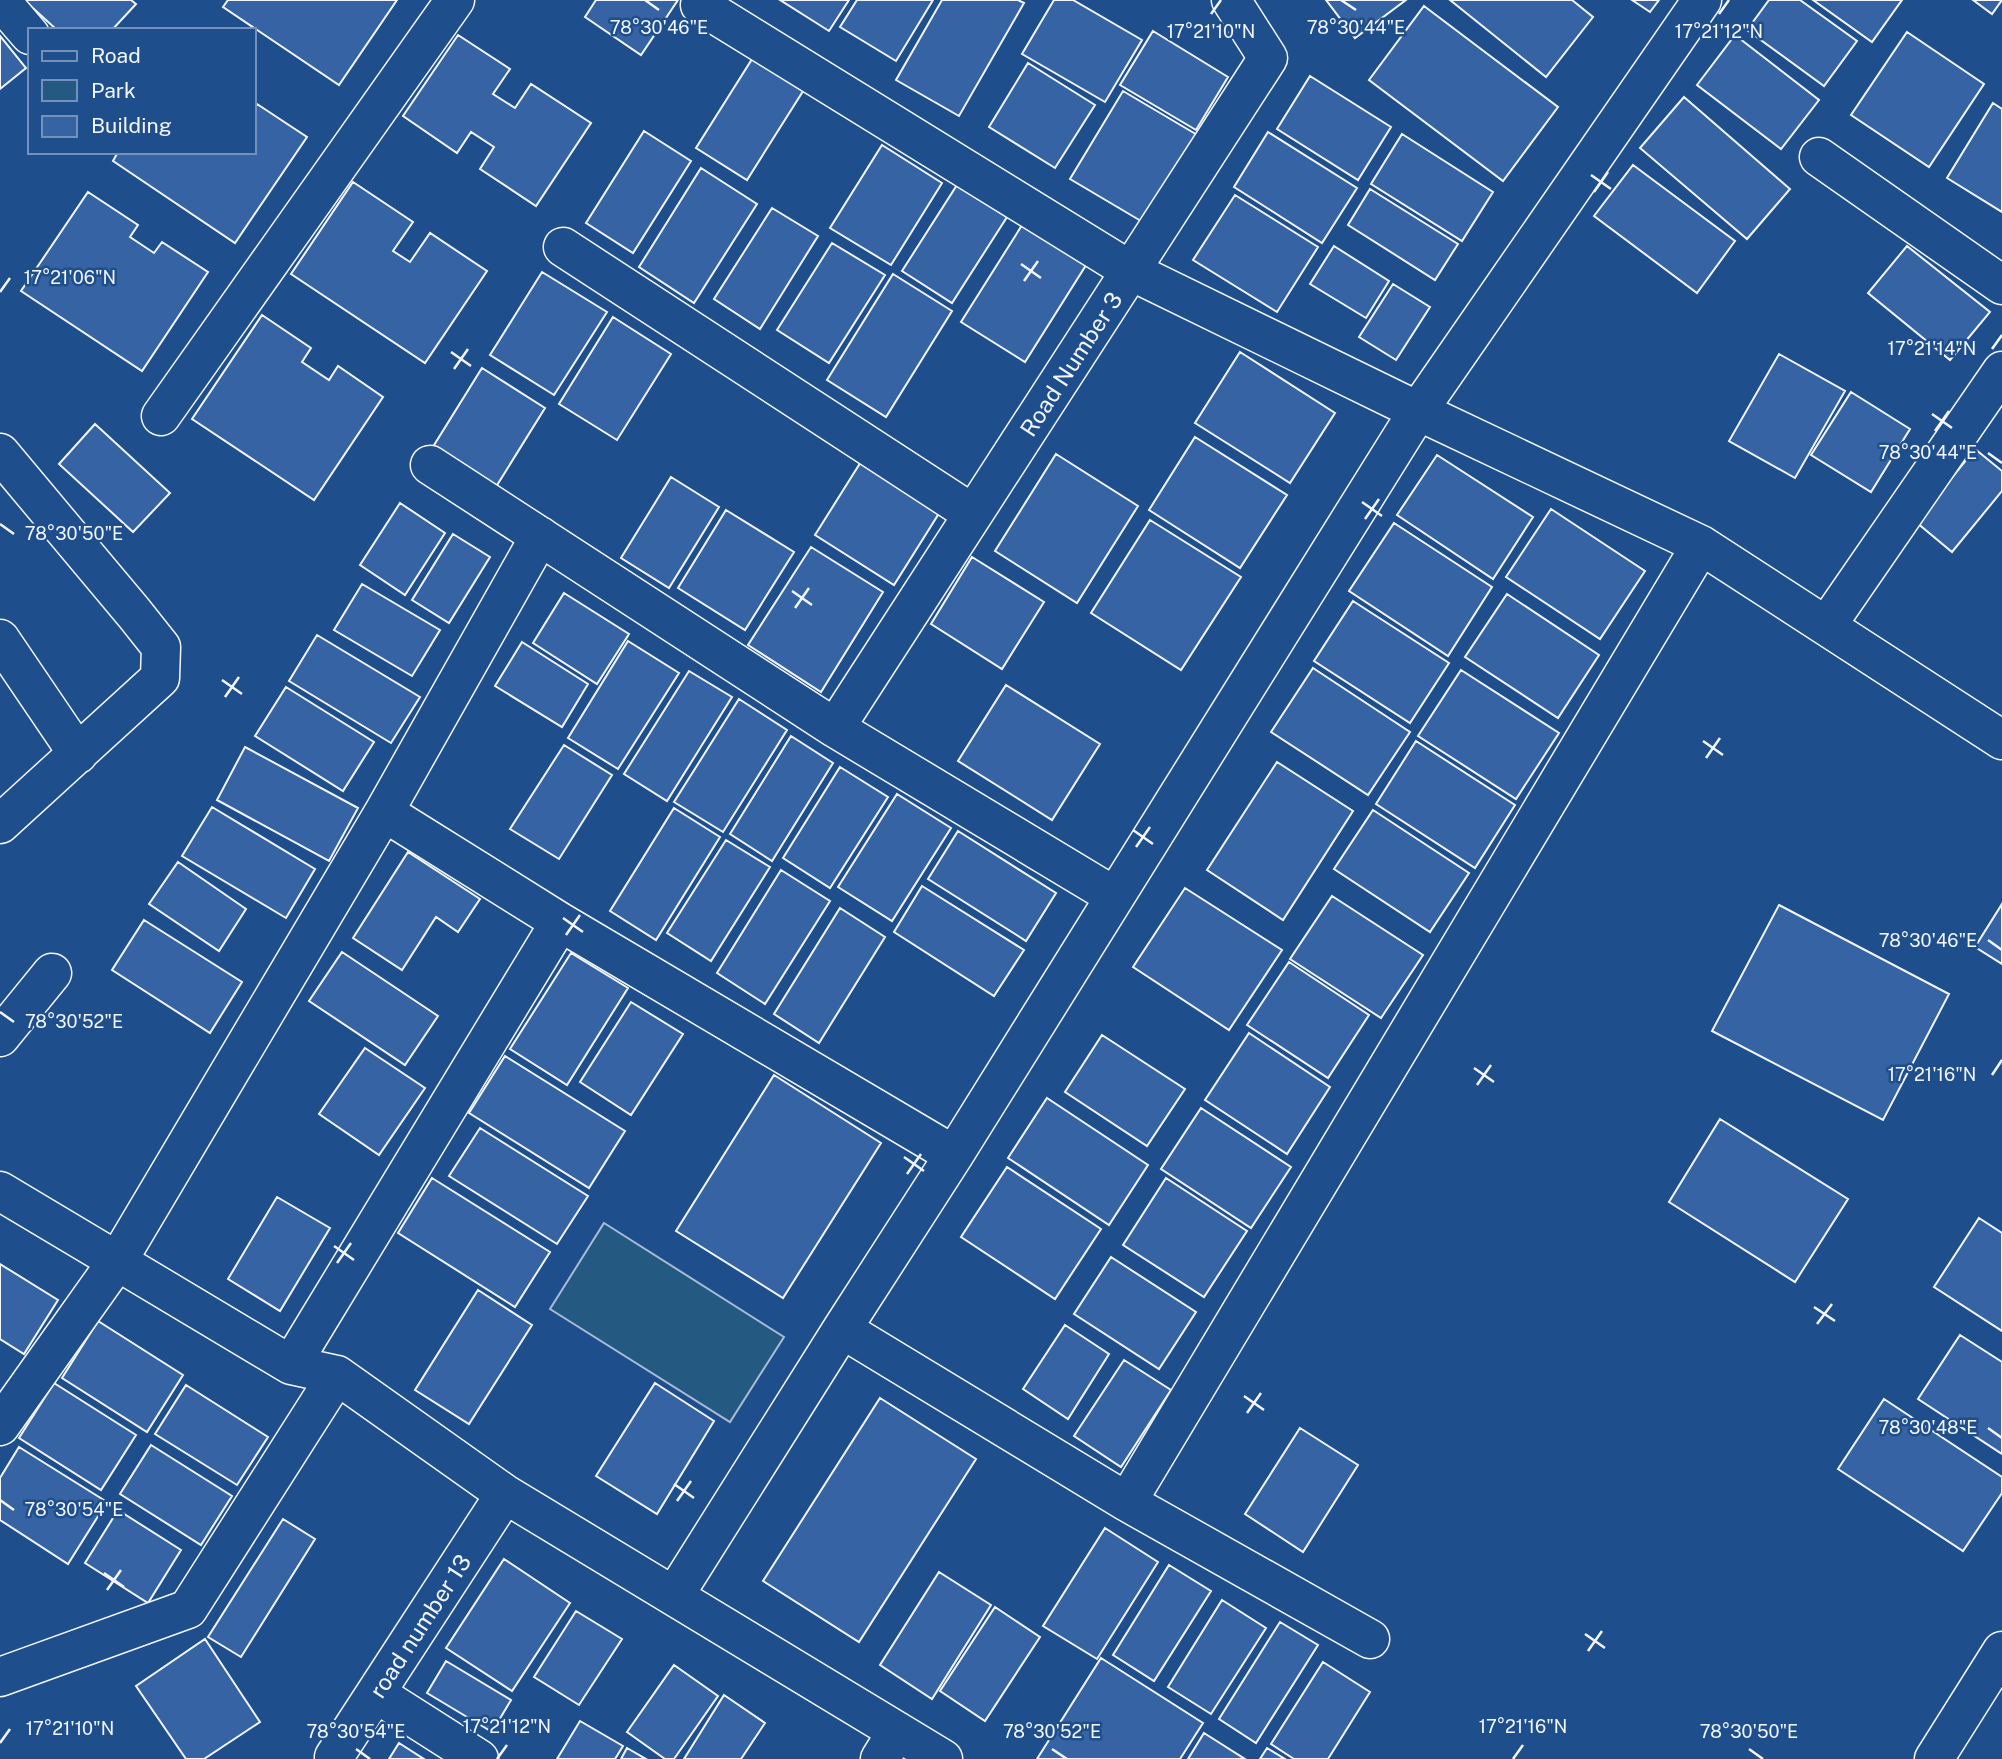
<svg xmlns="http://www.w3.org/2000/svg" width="2002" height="1759" viewBox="0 0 2002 1759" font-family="'Public Sans',sans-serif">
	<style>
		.green { fill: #245a82; stroke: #a8bbd7; stroke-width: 2 }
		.building { fill: #3563a3; stroke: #f2f6ff; stroke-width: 2 }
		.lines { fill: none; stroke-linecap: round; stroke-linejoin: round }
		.minor-casing { stroke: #f2f6ff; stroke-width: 41 }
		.minor { stroke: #1f4e8c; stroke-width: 38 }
		.ticks { fill: none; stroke: #f2f6ff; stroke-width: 2.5 }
		.labels { text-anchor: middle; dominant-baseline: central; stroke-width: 5; stroke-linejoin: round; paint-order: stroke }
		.street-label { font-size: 23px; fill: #f2f6ff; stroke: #1f4e8c }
		.ticks-label { font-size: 18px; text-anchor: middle; fill: #f2f6ff; stroke: #1f4e8c; stroke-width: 5; stroke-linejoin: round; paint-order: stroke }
	</style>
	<rect width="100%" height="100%" fill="#1f4e8c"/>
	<path class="green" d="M 604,1223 L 784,1337 L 730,1422 L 550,1309 Z"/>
	<path class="building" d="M 24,0 L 131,0 L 136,4 L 112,30 L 57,30 Z
		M 228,0 L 397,0 L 339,85 L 223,7 Z
		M 596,0 L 678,0 L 641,55 L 585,17 Z
		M 780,0 L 849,0 L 829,31 Z
		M 857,0 L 933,0 L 896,61 L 840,27 Z
		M 942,0 L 1018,0 L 1024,3 L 959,116 L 896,80 Z
		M 1054,0 L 1073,0 L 1142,40 L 1105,102 L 1022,54 Z
		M 1326,0 L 1406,0 L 1355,38 Z
		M 1450,0 L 1572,0 L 1593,17 L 1546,77 Z
		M 1632,0 L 1659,0 L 1650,12 Z
		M 1769,0 L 1800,0 L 1857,41 L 1824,86 L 1747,30 Z
		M 1813,0 L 1902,0 L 1872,42 Z
		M 1973,0 L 2002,0 L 1992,14 Z
		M 1424,6 L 1558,107 L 1503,181 L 1369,80 Z
		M 1153,31 L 1228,77 L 1196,130 L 1120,85 Z
		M 1907,32 L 1984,84 L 1929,167 L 1851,115 Z
		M 458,35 L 510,69 L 493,94 L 515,108 L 531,84 L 591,123 L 536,206 L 480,169 L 494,147 L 471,132 L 457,153 L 403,116 Z
		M 1735,35 L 1819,100 L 1781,149 L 1697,85 Z
		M 0,36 L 26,68 L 0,89 Z
		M 754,56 L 805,88 L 747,180 L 696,148 Z
		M 1028,63 L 1095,105 L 1055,168 L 989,127 Z
		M 1310,76 L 1391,127 L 1358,180 L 1277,129 Z
		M 1123,91 L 1199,136 L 1146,224 L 1070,179 Z
		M 1684,97 L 1790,189 L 1747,239 L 1640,148 Z
		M 1993,103 L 2002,109 L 2002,212 L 1947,178 Z
		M 257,104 L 307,137 L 235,243 L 113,161 L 118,152 L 254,152 L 254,109 Z
		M 644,131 L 691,161 L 633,253 L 586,223 Z
		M 1268,132 L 1357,188 L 1322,243 L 1234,187 Z
		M 1402,134 L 1493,192 L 1462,241 L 1371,184 Z
		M 882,145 L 942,183 L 891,265 L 830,228 Z
		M 1633,165 L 1735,241 L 1697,293 L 1594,216 Z
		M 701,168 L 757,204 L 694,303 L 639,267 Z
		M 353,182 L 413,222 L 393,251 L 410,262 L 430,233 L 487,271 L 425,363 L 291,274 Z
		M 957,185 L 1007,217 L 952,303 L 902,271 Z
		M 1370,189 L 1458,244 L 1435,280 L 1348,225 Z
		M 88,192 L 138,225 L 130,237 L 154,253 L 162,242 L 208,272 L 142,371 L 21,291 Z
		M 1235,195 L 1318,247 L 1277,312 L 1193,260 Z
		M 772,208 L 818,236 L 760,329 L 714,299 Z
		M 1024,222 L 1088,262 L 1025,362 L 961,322 Z
		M 832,243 L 885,275 L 829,363 L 777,330 Z
		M 1334,246 L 1389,281 L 1366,318 L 1310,284 Z
		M 1907,246 L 1990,312 L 1950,360 L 1868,293 Z
		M 542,272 L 607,312 L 554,395 L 490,355 Z
		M 893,274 L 952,311 L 886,417 L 827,380 Z
		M 1393,284 L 1430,307 L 1396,360 L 1359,337 Z
		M 262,315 L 311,348 L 302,362 L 329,380 L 338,366 L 383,397 L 314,500 L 192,419 Z
		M 613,317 L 671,354 L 617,440 L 559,404 Z
		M 1240,352 L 1335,413 L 1290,483 L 1195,423 Z
		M 1779,354 L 1845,391 L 1795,478 L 1729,441 Z
		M 482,368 L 545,408 L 494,490 L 431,450 Z
		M 1851,392 L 1910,429 L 1871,492 L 1811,455 Z
		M 95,424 L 170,493 L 133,532 L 59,464 Z
		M 1195,437 L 1287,495 L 1240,568 L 1149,510 Z
		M 1975,449 L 2002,471 L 2002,491 L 1952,552 L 1916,522 Z
		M 1056,454 L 1138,506 L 1077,603 L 995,551 Z
		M 1437,455 L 1533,517 L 1493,579 L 1397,515 Z
		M 864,457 L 943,507 L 894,585 L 815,535 Z
		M 671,477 L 719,507 L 669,588 L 621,558 Z
		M 400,503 L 445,533 L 405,595 L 360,565 Z
		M 1551,509 L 1645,571 L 1600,639 L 1506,577 Z
		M 726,510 L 794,552 L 745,630 L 678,588 Z
		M 1150,520 L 1241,577 L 1181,670 L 1091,613 Z
		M 1394,523 L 1492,587 L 1448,656 L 1349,591 Z
		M 453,534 L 490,557 L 449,623 L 412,600 Z
		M 811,547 L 883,592 L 821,692 L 748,645 Z
		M 972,557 L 1044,602 L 1002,669 L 931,624 Z
		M 362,584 L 440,630 L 412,676 L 334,630 Z
		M 564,593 L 629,634 L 597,684 L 533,643 Z
		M 1507,594 L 1599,655 L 1558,718 L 1465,657 Z
		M 1353,601 L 1449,663 L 1410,723 L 1314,661 Z
		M 317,635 L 420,697 L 391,743 L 289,681 Z
		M 628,641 L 679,673 L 618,769 L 568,738 Z
		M 522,642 L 588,684 L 562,727 L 495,686 Z
		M 1313,668 L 1410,732 L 1368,795 L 1271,732 Z
		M 1461,670 L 1559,733 L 1516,799 L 1418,736 Z
		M 689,671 L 732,697 L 667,801 L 624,774 Z
		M 1006,685 L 1100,744 L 1052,820 L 958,761 Z
		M 286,687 L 374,742 L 343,791 L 255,736 Z
		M 739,699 L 787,730 L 723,832 L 674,802 Z
		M 791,736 L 833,763 L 772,861 L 730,834 Z
		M 1416,741 L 1515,805 L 1475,868 L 1376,804 Z
		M 564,745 L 612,775 L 559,859 L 510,829 Z
		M 245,747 L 358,808 L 329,861 L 217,800 Z
		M 1277,762 L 1353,811 L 1283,920 L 1207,870 Z
		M 840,767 L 888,797 L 830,888 L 783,858 Z
		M 897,794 L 951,828 L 892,921 L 838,887 Z
		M 212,807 L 315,869 L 286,918 L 182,856 Z
		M 674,808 L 720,837 L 656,940 L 610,911 Z
		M 1373,810 L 1469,873 L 1430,932 L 1334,869 Z
		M 958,831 L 1056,893 L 1026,941 L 928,879 Z
		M 726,840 L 770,867 L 711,961 L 667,933 Z
		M 408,852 L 480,899 L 458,932 L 436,917 L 402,970 L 353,938 Z
		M 178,862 L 246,909 L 219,951 L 149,904 Z
		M 781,870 L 830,901 L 765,1004 L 717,973 Z
		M 922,886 L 1024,950 L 994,996 L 894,932 Z
		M 1185,888 L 1282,950 L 1229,1030 L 1133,967 Z
		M 1332,896 L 1423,955 L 1381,1018 L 1290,959 Z
		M 2002,904 L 2002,964 L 1975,947 Z
		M 1779,905 L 1949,994 L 1883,1120 L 1712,1031 Z
		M 840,908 L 885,937 L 819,1043 L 774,1014 Z
		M 144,920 L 242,982 L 210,1033 L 112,970 Z
		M 342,952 L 438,1016 L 405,1065 L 309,1001 Z
		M 571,953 L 628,988 L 567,1085 L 510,1049 Z
		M 1289,962 L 1369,1015 L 1328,1078 L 1247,1025 Z
		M 631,1002 L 683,1034 L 631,1115 L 580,1082 Z
		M 1249,1033 L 1330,1087 L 1287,1154 L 1205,1100 Z
		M 1102,1035 L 1185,1089 L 1147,1146 L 1065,1092 Z
		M 365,1048 L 425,1088 L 379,1155 L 319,1114 Z
		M 505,1056 L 625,1131 L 589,1188 L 469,1113 Z
		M 774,1075 L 881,1143 L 783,1298 L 676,1231 Z
		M 1047,1098 L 1148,1165 L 1109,1225 L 1008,1158 Z
		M 1201,1108 L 1291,1167 L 1251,1228 L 1161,1169 Z
		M 1720,1119 L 1848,1199 L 1795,1282 L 1669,1202 Z
		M 480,1128 L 588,1196 L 557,1244 L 449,1176 Z
		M 1007,1167 L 1101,1229 L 1055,1299 L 961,1237 Z
		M 432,1178 L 550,1252 L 515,1307 L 398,1233 Z
		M 1166,1178 L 1247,1231 L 1204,1297 L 1123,1245 Z
		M 277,1197 L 330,1228 L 280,1311 L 228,1279 Z
		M 1979,1218 L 2002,1233 L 2002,1331 L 1934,1287 Z
		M 1111,1257 L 1196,1312 L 1159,1369 L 1074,1314 Z
		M 0,1264 L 58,1300 L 24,1354 L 0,1339 Z
		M 478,1290 L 532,1325 L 469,1424 L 415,1390 Z
		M 98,1321 L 183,1375 L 147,1432 L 62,1378 Z
		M 1065,1325 L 1109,1354 L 1068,1419 L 1023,1389 Z
		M 1960,1335 L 2002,1362 L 2002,1454 L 1918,1399 Z
		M 1124,1360 L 1171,1390 L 1121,1467 L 1074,1436 Z
		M 54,1383 L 136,1435 L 101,1490 L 19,1438 Z
		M 655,1383 L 714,1421 L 657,1514 L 596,1476 Z
		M 186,1385 L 268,1437 L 237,1485 L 155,1434 Z
		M 880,1398 L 976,1459 L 859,1642 L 763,1581 Z
		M 1884,1399 L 2002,1477 L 2002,1493 L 1963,1551 L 1838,1469 Z
		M 1300,1428 L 1358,1465 L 1303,1552 L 1245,1514 Z
		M 151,1445 L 232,1496 L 201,1545 L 120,1494 Z
		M 19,1447 L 107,1502 L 68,1564 L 0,1520 L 0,1478 Z
		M 118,1510 L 181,1550 L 148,1603 L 85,1563 Z
		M 283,1519 L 315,1539 L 241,1657 L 208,1637 Z
		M 1105,1528 L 1158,1562 L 1097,1659 L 1043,1626 Z
		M 504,1559 L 570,1603 L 512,1691 L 446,1648 Z
		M 1169,1565 L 1211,1591 L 1154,1681 L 1113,1655 Z
		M 939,1572 L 991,1605 L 932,1699 L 880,1665 Z
		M 1222,1600 L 1266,1628 L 1211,1714 L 1168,1687 Z
		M 995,1607 L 1040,1637 L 985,1721 L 940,1691 Z
		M 576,1611 L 622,1639 L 579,1705 L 534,1677 Z
		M 1280,1622 L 1318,1645 L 1256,1743 L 1219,1719 Z
		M 205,1639 L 260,1722 L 204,1759 L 186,1759 L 136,1686 Z
		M 1101,1658 L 1203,1723 L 1180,1759 L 1037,1759 Z
		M 446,1661 L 511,1700 L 492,1732 L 427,1693 Z
		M 1323,1662 L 1370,1692 L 1328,1759 L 1294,1759 L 1271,1744 Z
		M 674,1665 L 718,1696 L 674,1759 L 665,1759 L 627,1732 Z
		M 724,1695 L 765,1723 L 741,1759 L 684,1759 Z
		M 580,1721 L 623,1746 L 615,1759 L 557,1759 Z
		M 1204,1733 L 1245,1759 L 1188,1759 Z
		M 399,1743 L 424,1759 L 389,1759 Z
		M 627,1748 L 646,1759 L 621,1759 Z
		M 1267,1748 L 1285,1759 L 1260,1759 Z"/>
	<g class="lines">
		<g class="minor-casing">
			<path id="minor" d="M 0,0 L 30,35
				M 700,5 L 1131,271 L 1418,411 L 1701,545 L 2002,740
				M 1819,157 L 2002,285
				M 563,247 L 973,514
				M 161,416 L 455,0
				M 0,453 L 134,613 L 161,647 L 160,678 L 0,824
				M 430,465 L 835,728 L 1114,896
				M 1827,625 L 2002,371
				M 0,639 L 78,754
				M 835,728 L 1268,58 L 1231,0
				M 384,812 L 560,922 L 954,1155
				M 0,1037 L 52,973
				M 0,1191 L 291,1365 L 337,1375 L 505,1494 L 943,1759
				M 842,1329 L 1127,1502 L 1370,1639
				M 291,1365 L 560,922
				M 0,1426 L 118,1260 L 384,812 L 540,536
				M 1127,1502 L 1701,545
				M 674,1596 L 842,1329 L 954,1155 L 1418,411 L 1702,0
				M 0,1677 L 188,1609 L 337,1375
				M 377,1694 L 479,1759
				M 334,1757 L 505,1494
				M 880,1759 L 897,1731
				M 1934,1759 L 2002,1651"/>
		</g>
		<use href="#minor" class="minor"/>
	</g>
	<path class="ticks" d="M 645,0 L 659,10M 1341,0 L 1356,10M 1211,14 L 1221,0M 1719,14 L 1729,0M 1591,175 L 1611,189M 1594,192 L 1608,172M 1021,264 L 1041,278M 1024,281 L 1038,261M 0,292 L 10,278M 1992,349 L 2002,335M 451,352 L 471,366M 454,369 L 468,349M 1932,414 L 1952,428M 1935,431 L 1949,411M 1988,453 L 2002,463M 1362,502 L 1382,516M 1365,519 L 1379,499M 0,524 L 14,534M 792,591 L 812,605M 795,608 L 809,588M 222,680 L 242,694M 225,697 L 239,677M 1703,741 L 1723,755M 1706,758 L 1720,738M 1133,830 L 1153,844M 1136,847 L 1150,827M 563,918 L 583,932M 566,935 L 580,915M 1988,940 L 2002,950M 0,1012 L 14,1022M 1474,1068 L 1494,1082M 1992,1075 L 2002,1060M 1477,1085 L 1491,1065M 904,1157 L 924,1171M 907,1174 L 921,1154M 334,1246 L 354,1260M 337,1263 L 351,1243M 1814,1307 L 1835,1321M 1817,1324 L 1832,1304M 1244,1396 L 1264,1410M 1247,1413 L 1261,1393M 1988,1428 L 2002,1438M 674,1484 L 694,1498M 0,1500 L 14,1510M 677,1501 L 691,1481M 104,1573 L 124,1587M 107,1590 L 121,1570M 1585,1634 L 1605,1648M 1588,1651 L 1602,1631M 0,1743 L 10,1729M 356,1749 L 370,1759M 1052,1749 L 1067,1759M 1749,1749 L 1763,1759M 497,1759 L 507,1745M 1513,1759 L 1523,1745"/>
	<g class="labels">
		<g class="street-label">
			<text transform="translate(1071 364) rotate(-57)">Road Number 3</text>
			<text transform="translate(420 1626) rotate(-57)">road number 13</text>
		</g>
	</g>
	<g class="ticks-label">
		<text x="659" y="34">78°30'46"E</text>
		<text x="1356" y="34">78°30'44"E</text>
		<text x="1211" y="38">17°21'10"N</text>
		<text x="1719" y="38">17°21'12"N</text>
		<text x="70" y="284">17°21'06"N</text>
		<text x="1932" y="355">17°21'14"N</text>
		<text x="1928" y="459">78°30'44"E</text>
		<text x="74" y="540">78°30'50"E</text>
		<text x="1928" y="947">78°30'46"E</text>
		<text x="74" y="1028">78°30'52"E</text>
		<text x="1932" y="1081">17°21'16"N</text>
		<text x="1928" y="1434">78°30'48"E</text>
		<text x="74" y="1516">78°30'54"E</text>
		<text x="507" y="1733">17°21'12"N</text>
		<text x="1523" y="1733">17°21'16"N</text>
		<text x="70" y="1735">17°21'10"N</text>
		<text x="356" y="1738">78°30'54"E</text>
		<text x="1052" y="1738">78°30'52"E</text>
		<text x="1749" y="1738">78°30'50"E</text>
	</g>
	<rect x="28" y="28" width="228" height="126" fill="#1f4e8c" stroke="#7391ba" stroke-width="2"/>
	<rect x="42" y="51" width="35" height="10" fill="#1f4e8c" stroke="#7391ba" stroke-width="2"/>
	<text x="91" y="63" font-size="21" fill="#f2f6ff">Road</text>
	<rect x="42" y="80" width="35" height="21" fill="#245a82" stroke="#7391ba" stroke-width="2"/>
	<text x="91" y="98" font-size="21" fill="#f2f6ff">Park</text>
	<rect x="42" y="116" width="35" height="21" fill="#3563a3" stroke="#7391ba" stroke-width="2"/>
	<text x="91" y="133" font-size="21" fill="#f2f6ff">Building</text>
</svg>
